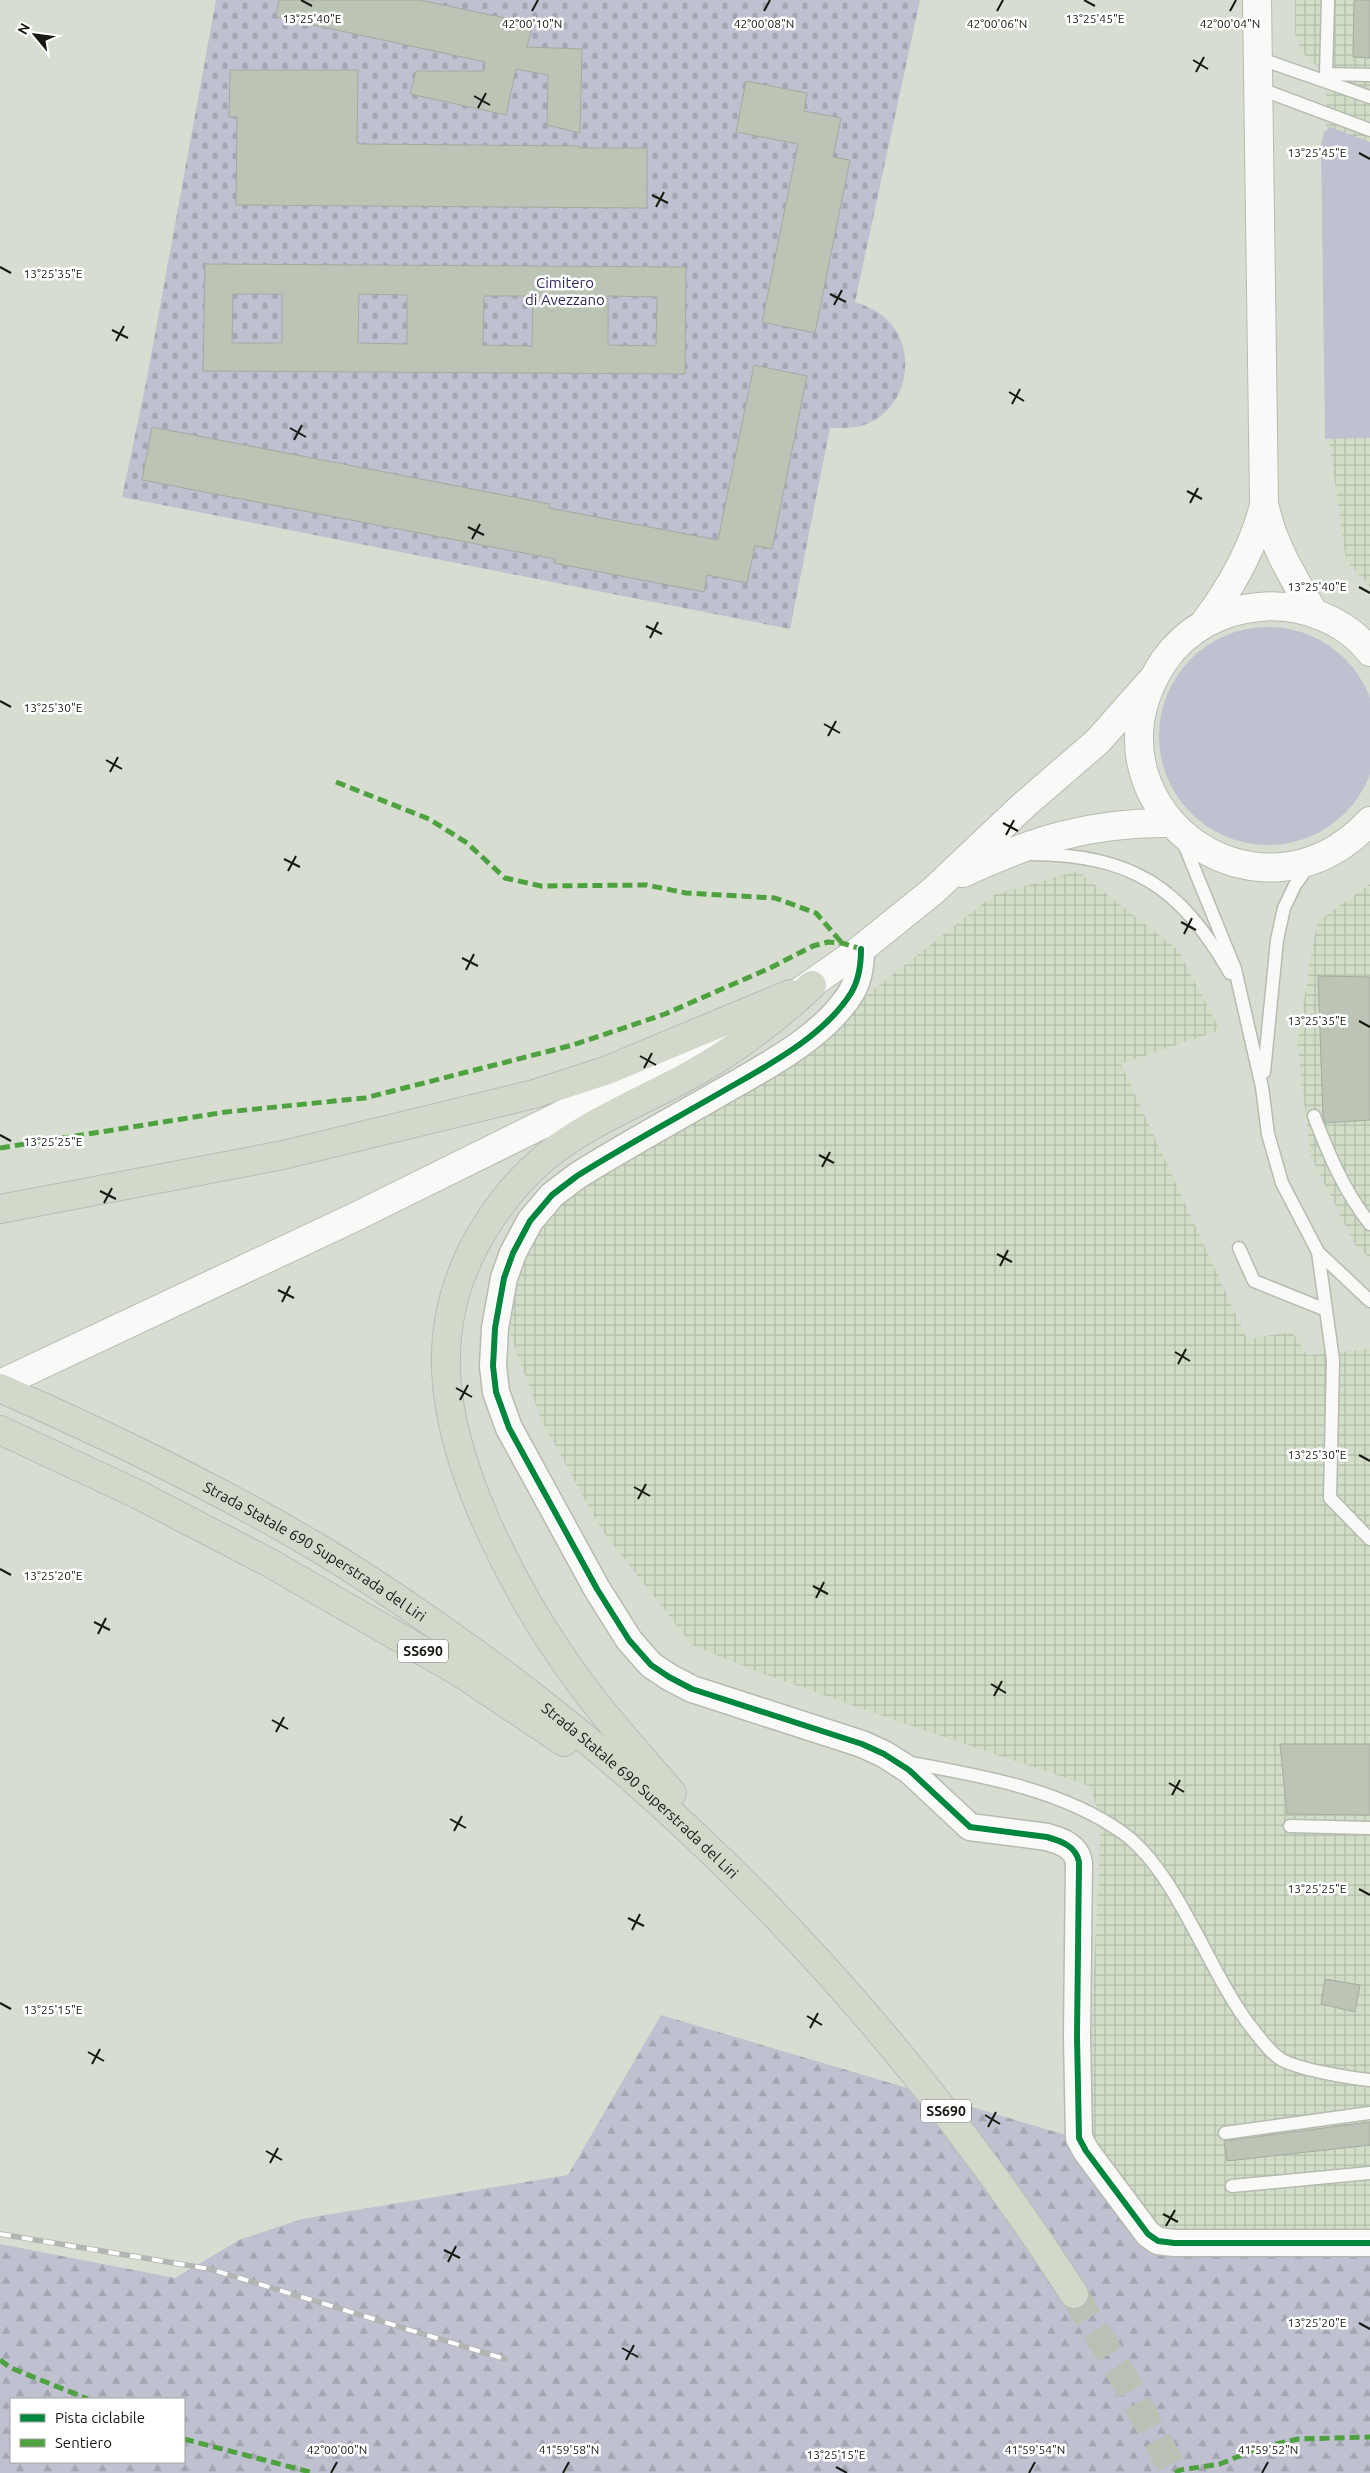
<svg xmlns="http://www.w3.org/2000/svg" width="1370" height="2473" viewBox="0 0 1370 2473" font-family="Ubuntu,sans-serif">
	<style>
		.industrial { fill: url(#industrial-grid) }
		.green { fill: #bfc1d0 }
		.forest { fill: url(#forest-firs); fill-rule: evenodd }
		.cemetery { fill: url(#cemetery-stones) }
		.building { fill: #bcc4b5; stroke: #a5aaa0; fill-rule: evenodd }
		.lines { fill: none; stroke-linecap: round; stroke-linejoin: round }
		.trunk-tunnel { stroke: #bac0b4; stroke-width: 28; stroke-dasharray: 28 14; stroke-linecap: butt }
		.service-casing { stroke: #b6bbb1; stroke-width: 15 }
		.minor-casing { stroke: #b6bbb1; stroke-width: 29 }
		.secondary-casing { stroke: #b6bbb1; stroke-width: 30 }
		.trunk-casing { stroke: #b9bcb6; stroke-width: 30 }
		.service { stroke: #f9faf8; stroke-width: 12 }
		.minor { stroke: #f9faf8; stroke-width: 26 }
		.secondary { stroke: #f9faf8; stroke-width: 28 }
		.trunk { stroke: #d2d8ca; stroke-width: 28 }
		.rail-casing { stroke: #b3b5b2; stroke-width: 5.5 }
		.rail { stroke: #fff; stroke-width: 4; stroke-dasharray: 11; stroke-linecap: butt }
		.quiet { stroke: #4ea13f; stroke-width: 5; stroke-dasharray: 10 5; stroke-linecap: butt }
		.cycleway-casing { stroke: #fff; stroke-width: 9 }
		.cycleway { stroke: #00873e; stroke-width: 6 }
		.ticks { fill: none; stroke: #151911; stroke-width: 2 }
		.labels { text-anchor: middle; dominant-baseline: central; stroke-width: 5; stroke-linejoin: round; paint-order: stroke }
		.shield { fill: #fff; stroke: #5b5e58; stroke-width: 1 }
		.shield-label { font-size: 14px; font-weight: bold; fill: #151911 }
		.park-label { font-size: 15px; fill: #30265e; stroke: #fff }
		.street-label { font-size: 15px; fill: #151911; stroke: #fff }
		.ticks-label { font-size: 12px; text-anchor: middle; fill: #151911; stroke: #fff; stroke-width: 5; stroke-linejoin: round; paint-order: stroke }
	</style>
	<defs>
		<pattern id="industrial-grid" width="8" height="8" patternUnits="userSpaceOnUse" patternTransform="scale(1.25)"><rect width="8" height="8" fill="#d1ddc7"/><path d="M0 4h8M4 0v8" fill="none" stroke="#b3bdaa"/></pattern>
		<pattern id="forest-firs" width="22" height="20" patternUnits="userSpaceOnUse" patternTransform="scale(1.25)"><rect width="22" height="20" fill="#bfc1d0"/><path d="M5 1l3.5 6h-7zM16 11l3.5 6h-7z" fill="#a3a5b2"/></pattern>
		<pattern id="cemetery-stones" width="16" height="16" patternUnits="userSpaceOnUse" patternTransform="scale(1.25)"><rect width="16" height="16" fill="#bfc1d0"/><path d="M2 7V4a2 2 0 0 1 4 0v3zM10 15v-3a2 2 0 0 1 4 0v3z" fill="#a3a5b2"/></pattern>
	</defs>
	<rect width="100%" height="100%" fill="#d7ded1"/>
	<path class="industrial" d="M 1295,0 L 1370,0 L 1370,587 L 1346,560 L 1329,440 L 1326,70 L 1311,62 L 1301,50 L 1295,33 Z
		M 1077,871 L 1178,950 L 1220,1030 L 1121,1064 L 1247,1339 L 1292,1332 L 1307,1355 L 1370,1349 L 1370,2234 L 1163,2237 L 1086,2140 L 1101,1821 L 1090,1786 L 900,1722 L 756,1671 L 692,1645 L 601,1529 L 541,1419 L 510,1333 L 521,1243 L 575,1178 L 821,1031 L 994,895 Z
		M 1370,884 L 1370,1258 L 1356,1246 L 1311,1157 L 1297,1042 L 1317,922 Z"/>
	<path class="green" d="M 1330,127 L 1370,142 L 1370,438 L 1325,439 L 1321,145 L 1324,132 Z
		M1159 736a109 109 0 1 1 218 0a109 109 0 1 1-218 0Z"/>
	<path class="forest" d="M 661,2015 L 1066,2135 L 1139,2236 L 1370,2248 L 1370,2473 L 0,2473 L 0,2244 L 175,2278 L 239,2240 L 302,2219 L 568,2175 ZM 11,2399 L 184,2399 L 184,2462 L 11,2462 Z"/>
	<path class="cemetery" d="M 216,0 L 920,0 L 855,302 C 863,305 872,308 879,313 C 918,339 912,402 871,422 C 857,429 844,428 830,428 L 790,629 L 122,497 L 147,378 Z"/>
	<path class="building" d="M 279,0 L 420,0 L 533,24 L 527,47 L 582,49 L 580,133 L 547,125 L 548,75 L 516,69 L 506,115 L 410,94 L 416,71 L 484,71 L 485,62 L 276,17 Z
		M 1354,0 L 1370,0 L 1370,58 L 1353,57 Z
		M 230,70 L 358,70 L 357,143 L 361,144 L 579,146 L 579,148 L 647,148 L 647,208 L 236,205 L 237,117 L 229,117 Z
		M 746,81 L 807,93 L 804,111 L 841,118 L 833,157 L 850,160 L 815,333 L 762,322 L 798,144 L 736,132 Z
		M 205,264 L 686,267 L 685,374 L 203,371 ZM 233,294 L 282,294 L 282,343 L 232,343 ZM 359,294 L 407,295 L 407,344 L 358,343 ZM 484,296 L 533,296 L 532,346 L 483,345 ZM 608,296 L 657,297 L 656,346 L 608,345 Z
		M 754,365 L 807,376 L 772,549 L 755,546 L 747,583 L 707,575 L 704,592 L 554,563 L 555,559 L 142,480 L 152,427 L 550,504 L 549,508 L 718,540 Z
		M 1318,976 L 1370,977 L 1370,1120 L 1325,1123 L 1323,1117 Z
		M 1280,1744 L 1370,1744 L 1370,1815 L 1287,1814 Z
		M 1325,1979 L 1360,1985 L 1355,2012 L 1321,2004 Z
		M 1370,2122 L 1370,2145 L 1227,2161 L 1224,2141 Z"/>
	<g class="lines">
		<path class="trunk-tunnel" d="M 1074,2294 L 1118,2368 L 1175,2473"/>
		<g class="service-casing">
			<path id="service" d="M 1328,0 L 1326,74 L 1370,75
				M 1258,58 L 1370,97
				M 1258,88 L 1370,130
				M 1182,839 L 1235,969 L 1262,1087 L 1268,1134 L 1282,1183 L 1318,1252 L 1333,1360 L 1330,1498 L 1370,1539
				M 1031,854 C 1132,855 1180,886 1230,973
				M 1264,1072 L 1277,940 L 1284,908 L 1295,885 L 1312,861
				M 1314,1116 C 1329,1155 1344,1191 1370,1224
				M 1239,1248 L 1254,1281 L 1326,1310
				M 1318,1252 L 1370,1301
				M 906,1762 C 978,1775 1062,1789 1123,1833 C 1178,1873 1208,1972 1251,2027 C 1259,2037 1268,2050 1279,2058 C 1294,2069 1350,2078 1370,2080
				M 1290,1826 L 1370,1828
				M 1225,2133 L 1370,2113
				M 1232,2186 L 1370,2173"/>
		</g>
		<g class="minor-casing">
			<path id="minor" d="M 861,949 C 861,965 859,980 851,993 C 823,1038 763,1068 718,1094 C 671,1121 623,1147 577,1176 L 552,1195 L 530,1221 L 513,1253 L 504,1278 L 495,1328 L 493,1366 L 496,1392 L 509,1428 L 597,1589 L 629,1640 L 651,1665 L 669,1677 L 692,1689 L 862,1744 L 884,1754 L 909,1770 L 970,1827 L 1047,1837 C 1061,1841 1076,1846 1079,1862 L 1077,2036 L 1079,2138 L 1086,2151 L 1148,2234 L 1158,2241 L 1174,2243 L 1370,2243"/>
		</g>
		<g class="secondary-casing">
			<path id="secondary" d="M 1257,0 L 1264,503 C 1272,544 1293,577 1314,613
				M 1205,622 C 1232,586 1253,549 1264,505
				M 1370,652 C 1345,619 1299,603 1259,607 C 1222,610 1186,629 1164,661 C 1072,800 1255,944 1370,821
				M 963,873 C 1033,840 1092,822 1170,823
				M 791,998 L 861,949 L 933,891 L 1024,805 L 1098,741 L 1151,681
				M 0,1384 L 355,1217 L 752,1021"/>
		</g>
		<g class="trunk-casing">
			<g id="trunk">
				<path d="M 0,1209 L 283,1155 L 534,1094 L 605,1071 L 790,994"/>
				<path id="s1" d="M 0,1388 C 105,1434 209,1484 308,1542 C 353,1568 397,1598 440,1628 C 694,1805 907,2035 1074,2294"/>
				<path d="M 0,1430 L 137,1494 L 270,1563 L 461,1673 L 564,1742"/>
				<path d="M 672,1793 C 633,1748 592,1703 559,1653 C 530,1611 506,1566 485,1519 C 441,1418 424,1321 488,1223 C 504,1198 521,1178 543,1159 C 586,1123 641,1102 690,1075 C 735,1050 775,1020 812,985"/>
			</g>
		</g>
		<use href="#service" class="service"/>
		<use href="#minor" class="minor"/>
		<use href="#secondary" class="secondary"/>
		<use href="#trunk" class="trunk"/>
		<g class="rail-casing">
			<path id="rail" d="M 0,2234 L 210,2269 L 505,2359"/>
		</g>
		<use href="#rail" class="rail"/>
		<path class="quiet" d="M 336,782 L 429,819 L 467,843 L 505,878 L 541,886 L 647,885 L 686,893 L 775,898 L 816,913 L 842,943
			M 0,1148 L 226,1112 L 365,1098 L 573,1045 L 665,1014 L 770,968 L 813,946 L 828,942 L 842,943 L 861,949
			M 0,2360 L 11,2368 L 88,2399
			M 184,2439 L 314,2473
			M 1175,2473 L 1180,2470 L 1220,2464 L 1259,2448 L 1298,2439 L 1370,2437"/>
		<g class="cycleway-casing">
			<path id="cycleway" d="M 861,949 C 861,965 859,980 851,993 C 823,1038 763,1068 718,1094 C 671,1121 623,1147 577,1176 L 552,1195 L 530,1221 L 513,1253 L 504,1278 L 495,1328 L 493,1366 L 496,1392 L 509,1428 L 597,1589 L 629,1640 L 651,1665 L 669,1677 L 692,1689 L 862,1744 L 884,1754 L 909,1770 L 970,1827 L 1047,1837 C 1061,1841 1076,1846 1079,1862 L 1077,2036 L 1079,2138 L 1086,2151 L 1148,2234 L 1158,2241 L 1174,2243 L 1370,2243"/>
		</g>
		<use href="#cycleway" class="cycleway"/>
	</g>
	<path class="ticks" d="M 301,0 L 312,6M 1084,0 L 1095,6M 532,11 L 538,0M 764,11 L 770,0M 997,11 L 1003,0M 1230,11 L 1236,0M 1193,60 L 1208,69M 1196,72 L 1204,57M 474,96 L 490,105M 478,108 L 486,93M 1359,153 L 1370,159M 652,195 L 668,203M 656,207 L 664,192M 0,267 L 11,273M 830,294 L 846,302M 834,305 L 842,290M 112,330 L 128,338M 116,341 L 124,326M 1009,392 L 1024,401M 1012,404 L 1020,389M 290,428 L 306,437M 294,440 L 302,425M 1187,491 L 1202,499M 1190,503 L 1198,488M 468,527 L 484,535M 472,539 L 480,524M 1359,587 L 1370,593M 646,626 L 662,634M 650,638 L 658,622M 0,701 L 11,707M 824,724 L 840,733M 828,736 L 836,721M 106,760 L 122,769M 110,772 L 118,757M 1003,823 L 1018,831M 1006,835 L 1014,820M 284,859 L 300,867M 288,871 L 296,856M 1181,922 L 1196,930M 1184,934 L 1192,918M 462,958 L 478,966M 466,970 L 474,954M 1359,1021 L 1370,1027M 640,1056 L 656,1065M 644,1068 L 652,1053M 0,1135 L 11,1141M 819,1155 L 834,1163M 822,1167 L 830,1152M 100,1191 L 116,1199M 104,1203 L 112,1188M 997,1254 L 1012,1262M 1000,1266 L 1008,1250M 278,1290 L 294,1298M 282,1302 L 290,1286M 1175,1352 L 1190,1361M 1178,1364 L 1186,1349M 456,1388 L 472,1397M 460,1400 L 468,1385M 1359,1455 L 1370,1461M 634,1487 L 650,1496M 638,1499 L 646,1484M 0,1569 L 11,1575M 813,1586 L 828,1594M 816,1598 L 824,1582M 94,1622 L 110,1630M 98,1634 L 106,1618M 991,1684 L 1006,1693M 994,1696 L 1002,1681M 272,1720 L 288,1729M 276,1732 L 284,1717M 1169,1783 L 1184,1792M 1172,1795 L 1180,1780M 450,1819 L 466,1828M 454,1831 L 462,1816M 1359,1889 L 1370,1895M 628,1918 L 644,1926M 632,1930 L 640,1914M 0,2003 L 11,2009M 807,2016 L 822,2025M 810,2028 L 818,2013M 88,2052 L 104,2061M 92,2064 L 100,2049M 985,2115 L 1000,2124M 988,2127 L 996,2112M 266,2151 L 282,2160M 270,2163 L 278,2148M 1163,2214 L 1178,2222M 1166,2226 L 1175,2210M 444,2250 L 460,2258M 448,2262 L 456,2246M 1359,2323 L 1370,2329M 622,2348 L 638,2357M 626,2360 L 634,2345M 836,2467 L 847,2473M 331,2473 L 337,2462M 563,2473 L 569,2462M 1029,2473 L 1035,2462M 1262,2473 L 1268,2462"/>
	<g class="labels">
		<g class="shield">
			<rect x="398" y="1639.5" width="50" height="23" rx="4"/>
			<rect x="921" y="2099.5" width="50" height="23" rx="4"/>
		</g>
		<g class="shield-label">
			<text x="423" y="1651">SS690</text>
			<text x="946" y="2111">SS690</text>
		</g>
		<g class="park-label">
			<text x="565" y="282">Cimitero<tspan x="565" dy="17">di Avezzano</tspan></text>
		</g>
		<g class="street-label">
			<text stroke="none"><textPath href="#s1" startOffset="355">Strada Statale 690 Superstrada del Liri</textPath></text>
			<text stroke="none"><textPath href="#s1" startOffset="760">Strada Statale 690 Superstrada del Liri</textPath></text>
		</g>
	</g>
	<g class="ticks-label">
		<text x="312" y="23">13°25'40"E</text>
		<text x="1095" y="23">13°25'45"E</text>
		<text x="1230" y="28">42°00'04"N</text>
		<text x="532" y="28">42°00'10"N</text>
		<text x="764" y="28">42°00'08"N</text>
		<text x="997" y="28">42°00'06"N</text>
		<text x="1317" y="157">13°25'45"E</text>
		<text x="53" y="278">13°25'35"E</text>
		<text x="1317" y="591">13°25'40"E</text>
		<text x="53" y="712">13°25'30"E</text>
		<text x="1317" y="1025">13°25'35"E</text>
		<text x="53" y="1146">13°25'25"E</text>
		<text x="1317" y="1459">13°25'30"E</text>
		<text x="53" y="1580">13°25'20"E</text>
		<text x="1317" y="1893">13°25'25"E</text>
		<text x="53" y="2014">13°25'15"E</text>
		<text x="1317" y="2327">13°25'20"E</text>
		<text x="337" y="2454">42°00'00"N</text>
		<text x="569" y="2454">41°59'58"N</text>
		<text x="1035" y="2454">41°59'54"N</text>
		<text x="1268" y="2454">41°59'52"N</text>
		<text x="836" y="2459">13°25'15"E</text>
	</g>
	<rect x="10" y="2398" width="175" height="65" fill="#ffffff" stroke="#a1a3a0"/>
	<rect x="20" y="2414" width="25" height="8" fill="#00873e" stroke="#a1a3a0"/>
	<text x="55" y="2423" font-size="15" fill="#151911">Pista ciclabile</text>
	<rect x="20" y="2439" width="25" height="8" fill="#4ea13f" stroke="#a1a3a0"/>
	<text x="55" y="2448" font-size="15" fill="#151911">Sentiero</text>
	<g transform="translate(35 35) rotate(299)" stroke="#ffffff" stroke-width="4" paint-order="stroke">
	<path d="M0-4L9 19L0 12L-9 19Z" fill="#151911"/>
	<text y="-8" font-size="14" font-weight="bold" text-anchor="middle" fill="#151911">N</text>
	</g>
</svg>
